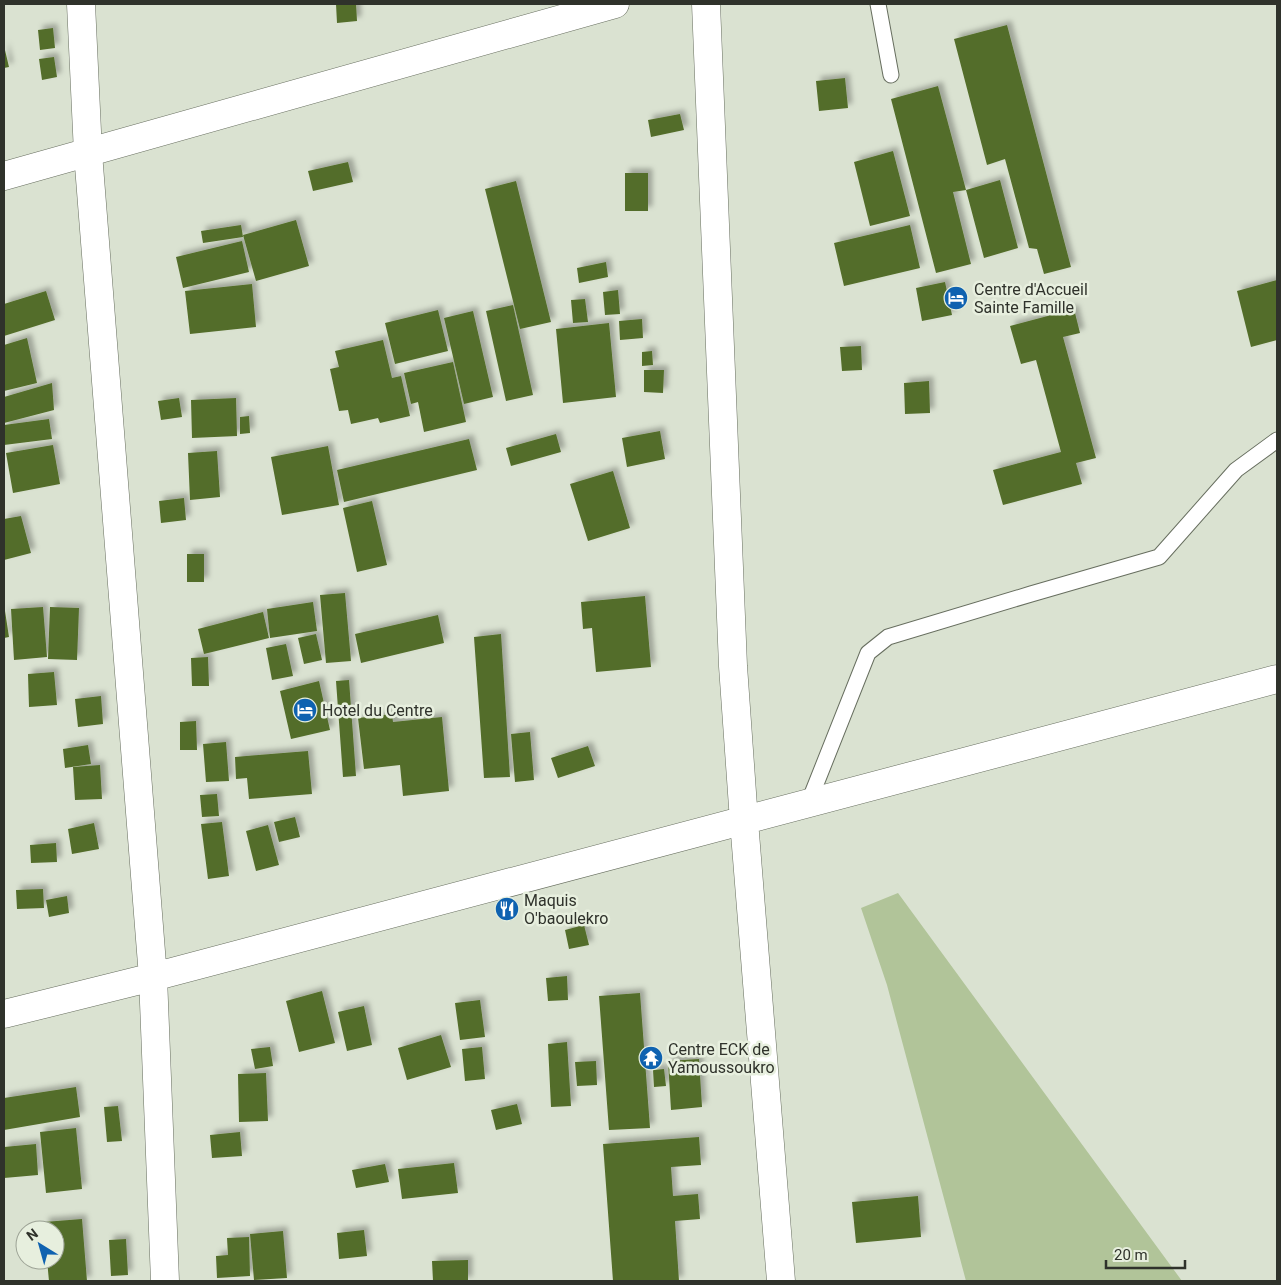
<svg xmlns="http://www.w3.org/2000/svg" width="1281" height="1285" viewBox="0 0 1281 1285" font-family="Roboto,sans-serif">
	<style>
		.green { fill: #b1c499 }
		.building { fill: #536d29; filter: url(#shadow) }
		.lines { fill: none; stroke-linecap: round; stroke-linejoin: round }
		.lane-casing { stroke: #676e5f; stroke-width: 17 }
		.street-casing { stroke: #676e5f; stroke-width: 29 }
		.secondary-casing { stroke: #676e5f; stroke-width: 29 }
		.lane { stroke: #fff; stroke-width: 15 }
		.street { stroke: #fff; stroke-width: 28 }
		.secondary { stroke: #fff; stroke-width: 28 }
		.labels { text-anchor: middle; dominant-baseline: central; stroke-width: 5; stroke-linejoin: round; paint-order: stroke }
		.poi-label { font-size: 16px; fill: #2f322b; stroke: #e7efde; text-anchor: start }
	</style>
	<defs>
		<filter id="shadow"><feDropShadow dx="4.5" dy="-4.5" stdDeviation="2.5" flood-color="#0004"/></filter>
	</defs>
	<rect width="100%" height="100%" fill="#dae2d1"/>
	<path class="green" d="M 898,893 L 1182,1281 L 966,1281 L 887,985 L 861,908 Z"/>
	<path class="building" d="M 336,4 L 356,4 L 357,21 L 337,23 Z
		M 1007,25 L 1071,267 L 1044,274 L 1037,249 L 1029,248 L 1005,159 L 987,165 L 954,39 Z
		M 53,28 L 55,48 L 40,50 L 38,30 Z
		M 4,46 L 9,67 L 4,68 Z
		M 54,57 L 57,77 L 42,80 L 39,59 Z
		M 845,78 L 848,108 L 819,111 L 816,81 Z
		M 938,86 L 966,190 L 953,192 L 971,264 L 936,273 L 891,99 Z
		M 680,114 L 684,130 L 651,137 L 648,120 Z
		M 893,151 L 910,216 L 870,226 L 854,162 Z
		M 348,162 L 353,182 L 313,191 L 308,171 Z
		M 625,173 L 648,173 L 648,211 L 625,211 Z
		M 1000,180 L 1018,248 L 984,258 L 966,190 Z
		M 516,181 L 551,322 L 520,329 L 485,189 Z
		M 296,220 L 309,266 L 256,281 L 243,235 Z
		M 241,225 L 243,237 L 203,243 L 201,231 Z
		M 910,225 L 920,268 L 844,286 L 834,243 Z
		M 242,241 L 249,272 L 183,288 L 176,257 Z
		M 606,262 L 608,277 L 579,283 L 577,268 Z
		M 1277,280 L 1277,340 L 1251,347 L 1237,291 Z
		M 945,282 L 952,315 L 922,321 L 916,288 Z
		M 252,284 L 256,327 L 190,334 L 185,291 Z
		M 618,290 L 620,314 L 605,315 L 603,292 Z
		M 46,291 L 55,320 L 4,336 L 4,304 Z
		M 585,299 L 588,322 L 573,323 L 571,300 Z
		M 513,305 L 533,395 L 506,401 L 486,311 Z
		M 1074,309 L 1080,333 L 1063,337 L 1096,458 L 1076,463 L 1082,484 L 1003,505 L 993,470 L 1061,452 L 1036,360 L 1021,364 L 1010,326 Z
		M 438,310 L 448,351 L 395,364 L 385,323 Z
		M 473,311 L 493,397 L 464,404 L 444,318 Z
		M 642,319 L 643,338 L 620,340 L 619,321 Z
		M 609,323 L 616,397 L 563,403 L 556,329 Z
		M 27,338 L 37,383 L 4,391 L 4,345 Z
		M 383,340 L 392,378 L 401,376 L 410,416 L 380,423 L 378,418 L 351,424 L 348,410 L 339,411 L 330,369 L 339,367 L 335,351 Z
		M 861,346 L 862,370 L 842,371 L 840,347 Z
		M 652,351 L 653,365 L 642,366 L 642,352 Z
		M 453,362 L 466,422 L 424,432 L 418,402 L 411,404 L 404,373 Z
		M 644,370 L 664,370 L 663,393 L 644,392 Z
		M 929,381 L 930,413 L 905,414 L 904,383 Z
		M 52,383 L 54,410 L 4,423 L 4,397 Z
		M 179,398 L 182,417 L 161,420 L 158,401 Z
		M 236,398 L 237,436 L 192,438 L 191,400 Z
		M 249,416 L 250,433 L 240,434 L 240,417 Z
		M 49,419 L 52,439 L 4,445 L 4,425 Z
		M 660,431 L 665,459 L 627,467 L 622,438 Z
		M 556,434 L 561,452 L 511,466 L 506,448 Z
		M 469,439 L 477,470 L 344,502 L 337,470 Z
		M 53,445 L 60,484 L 13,493 L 6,453 Z
		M 328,446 L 339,505 L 282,515 L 271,457 Z
		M 217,451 L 220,497 L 190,500 L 188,453 Z
		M 613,471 L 630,528 L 588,541 L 570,484 Z
		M 184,498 L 186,520 L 161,523 L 159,501 Z
		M 372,501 L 387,565 L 357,572 L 343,508 Z
		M 21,516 L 31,553 L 4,560 L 4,519 Z
		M 187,554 L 204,554 L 204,582 L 187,582 Z
		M 345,593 L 351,661 L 326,663 L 320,595 Z
		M 645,596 L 651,667 L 596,672 L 592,628 L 583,629 L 581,602 Z
		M 313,602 L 317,631 L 270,638 L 267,609 Z
		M 43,607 L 47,657 L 14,660 L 11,609 Z
		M 50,607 L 79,608 L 77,660 L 48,659 Z
		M 4,611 L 5,611 L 9,637 L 4,638 Z
		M 263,612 L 269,638 L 204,654 L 198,629 Z
		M 438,615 L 444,643 L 361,663 L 355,634 Z
		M 316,634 L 322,660 L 304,664 L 298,638 Z
		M 501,634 L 510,777 L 484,778 L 474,637 Z
		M 286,644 L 293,676 L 272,680 L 266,648 Z
		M 208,657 L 209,686 L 192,686 L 191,658 Z
		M 54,672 L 57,705 L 29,707 L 28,674 Z
		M 349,680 L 356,776 L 343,777 L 336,681 Z
		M 319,681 L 330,730 L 291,739 L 280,691 Z
		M 101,696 L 103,724 L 78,727 L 75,699 Z
		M 392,714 L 393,722 L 442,717 L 449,791 L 403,796 L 400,765 L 364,769 L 358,718 Z
		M 196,721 L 197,750 L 180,750 L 180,722 Z
		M 530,732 L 534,780 L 515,782 L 511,734 Z
		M 226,742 L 229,781 L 206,782 L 203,744 Z
		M 88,745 L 91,764 L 65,768 L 63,749 Z
		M 588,746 L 595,766 L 558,778 L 551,758 Z
		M 308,751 L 312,794 L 249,799 L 247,778 L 236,779 L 235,757 Z
		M 100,765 L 102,799 L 75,800 L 73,767 Z
		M 217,794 L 219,816 L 202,817 L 200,795 Z
		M 295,817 L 300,837 L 279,842 L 274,822 Z
		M 222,822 L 229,876 L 208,879 L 201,824 Z
		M 94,823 L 99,849 L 72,854 L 68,829 Z
		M 268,825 L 279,865 L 256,871 L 246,831 Z
		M 56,843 L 57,862 L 31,863 L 30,845 Z
		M 43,889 L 44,908 L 17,909 L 16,890 Z
		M 67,896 L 69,913 L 49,917 L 46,900 Z
		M 584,925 L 589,945 L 569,949 L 565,930 Z
		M 567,976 L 568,1000 L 548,1001 L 546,978 Z
		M 322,991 L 335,1043 L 299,1052 L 286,1001 Z
		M 640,993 L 650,1128 L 609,1130 L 599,996 Z
		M 480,1000 L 485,1037 L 460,1040 L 455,1003 Z
		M 364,1006 L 372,1045 L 347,1051 L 338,1012 Z
		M 441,1035 L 451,1067 L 407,1080 L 398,1048 Z
		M 567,1042 L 571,1106 L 551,1107 L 548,1044 Z
		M 270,1047 L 273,1066 L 255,1069 L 251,1049 Z
		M 482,1047 L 485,1079 L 465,1081 L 462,1049 Z
		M 699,1059 L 702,1107 L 671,1110 L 668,1061 Z
		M 596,1061 L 597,1085 L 577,1086 L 575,1062 Z
		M 664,1069 L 666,1086 L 654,1087 L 653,1070 Z
		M 266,1073 L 268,1121 L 239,1122 L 238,1074 Z
		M 76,1087 L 80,1117 L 4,1130 L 4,1098 Z
		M 517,1104 L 522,1124 L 496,1130 L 491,1110 Z
		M 118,1106 L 122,1141 L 107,1142 L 104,1107 Z
		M 76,1128 L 82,1189 L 46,1193 L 40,1132 Z
		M 240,1132 L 242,1156 L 212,1158 L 210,1135 Z
		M 699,1137 L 701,1165 L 671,1167 L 673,1196 L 698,1194 L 700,1219 L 675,1221 L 679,1281 L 613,1281 L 603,1144 Z
		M 36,1144 L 38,1175 L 4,1178 L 4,1147 Z
		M 454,1163 L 458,1193 L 402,1199 L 398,1169 Z
		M 385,1164 L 389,1182 L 356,1188 L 352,1170 Z
		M 918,1196 L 921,1237 L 856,1243 L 852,1202 Z
		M 82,1219 L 87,1281 L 49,1281 L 47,1260 L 55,1260 L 55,1230 L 45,1230 L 44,1222 Z
		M 364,1230 L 367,1256 L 339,1259 L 337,1233 Z
		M 283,1231 L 287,1278 L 254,1280 L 250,1234 Z
		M 249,1237 L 250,1276 L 217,1278 L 216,1256 L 228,1255 L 227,1238 Z
		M 126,1239 L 128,1275 L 111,1276 L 109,1240 Z
		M 468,1260 L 468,1281 L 433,1281 L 432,1261 Z"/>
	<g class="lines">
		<g class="lane-casing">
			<path id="lane" d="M 878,4 L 891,75
				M 808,804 L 868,653 L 888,637 L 1031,594 L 1159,557 L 1236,470 L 1277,440"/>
		</g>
		<g class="street-casing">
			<path id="street" d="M 81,4 L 88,153 L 153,977 L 165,1281
				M 706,4 L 733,666 L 744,821 L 781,1281
				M 4,1014 L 153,977 L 1277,679"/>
		</g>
		<g class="secondary-casing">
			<path id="secondary" d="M 4,176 L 615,4"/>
		</g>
		<use href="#lane" class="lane"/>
		<use href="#street" class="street"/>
		<use href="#secondary" class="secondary"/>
	</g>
	<defs>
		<g id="hotel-disc" transform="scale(1.25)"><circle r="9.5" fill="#0f62b0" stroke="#e7efde"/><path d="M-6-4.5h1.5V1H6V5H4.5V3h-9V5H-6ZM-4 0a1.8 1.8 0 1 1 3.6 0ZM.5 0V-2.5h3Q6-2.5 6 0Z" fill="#fff"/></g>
		<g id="restaurant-disc" transform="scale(1.25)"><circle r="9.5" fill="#0f62b0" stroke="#e7efde"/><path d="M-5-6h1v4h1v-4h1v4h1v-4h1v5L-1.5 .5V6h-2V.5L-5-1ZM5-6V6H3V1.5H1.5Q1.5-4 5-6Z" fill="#fff"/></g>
		<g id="temple-disc" transform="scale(1.25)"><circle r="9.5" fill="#0f62b0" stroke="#e7efde"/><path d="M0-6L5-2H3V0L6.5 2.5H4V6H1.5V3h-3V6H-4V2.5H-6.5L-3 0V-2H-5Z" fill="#fff"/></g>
	</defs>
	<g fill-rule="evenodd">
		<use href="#hotel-disc" x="956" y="298"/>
		<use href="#hotel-disc" x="305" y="710"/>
		<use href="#restaurant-disc" x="507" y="909"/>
		<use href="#temple-disc" x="651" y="1058"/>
	</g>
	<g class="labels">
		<g class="poi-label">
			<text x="974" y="289">Centre d'Accueil<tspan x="974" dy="18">Sainte Famille</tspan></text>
			<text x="322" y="710">Hotel du Centre</text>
			<text x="524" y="900">Maquis<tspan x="524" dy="18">O'baoulekro</tspan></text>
			<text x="668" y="1049">Centre ECK de<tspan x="668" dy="18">Yamoussoukro</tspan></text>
		</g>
	</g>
	<rect width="1281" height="1285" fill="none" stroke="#2f322b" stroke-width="10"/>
	<g transform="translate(40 1245) rotate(323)"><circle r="24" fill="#e7efde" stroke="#9da396"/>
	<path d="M0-4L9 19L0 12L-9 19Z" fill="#0f62b0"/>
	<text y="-8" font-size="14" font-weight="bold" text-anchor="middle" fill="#2f322b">N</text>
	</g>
	<path d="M1106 1260v8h79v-8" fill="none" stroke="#2f322b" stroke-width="2.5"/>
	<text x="1114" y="1260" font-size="15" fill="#2f322b" stroke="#e7efde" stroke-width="4" paint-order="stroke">20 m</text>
</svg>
